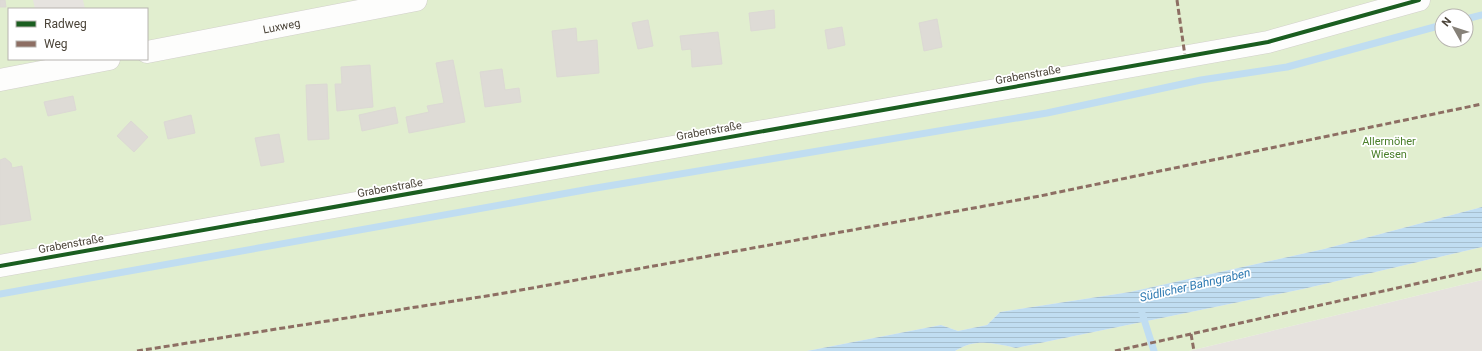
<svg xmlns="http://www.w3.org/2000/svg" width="1482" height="351" viewBox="0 0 1482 351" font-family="Roboto,sans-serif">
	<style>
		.industrial { fill: #e6e2de }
		.green { fill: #e1eecf; fill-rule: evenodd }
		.parking { fill: #e6e3df }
		.water { fill: url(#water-rules) }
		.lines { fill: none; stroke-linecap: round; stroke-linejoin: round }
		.stream { stroke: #c0ddf1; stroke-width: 7 }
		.building { fill: #dedbd6; stroke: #dcd9d4 }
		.street-casing { stroke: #d2d0cb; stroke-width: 23 }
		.street { stroke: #fdfdfc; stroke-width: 22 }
		.quiet { stroke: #8d6e63; stroke-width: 3; stroke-dasharray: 6 3; stroke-linecap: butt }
		.cycleway-casing { stroke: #fff; stroke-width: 6 }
		.cycleway { stroke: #1b5e20; stroke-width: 4 }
		.labels { text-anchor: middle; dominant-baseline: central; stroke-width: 3.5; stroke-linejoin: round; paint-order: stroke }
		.street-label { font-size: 11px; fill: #4b4439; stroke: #fff }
		.park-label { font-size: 11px; fill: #4a7f2a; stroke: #fff }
		.water-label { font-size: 12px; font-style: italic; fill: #2e7ab2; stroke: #fff }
	</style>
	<defs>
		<pattern id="water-rules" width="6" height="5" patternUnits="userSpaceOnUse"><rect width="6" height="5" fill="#c0ddf1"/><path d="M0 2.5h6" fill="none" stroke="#a6bfcf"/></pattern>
	</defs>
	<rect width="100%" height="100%" fill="#f4f2ee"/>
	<path class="industrial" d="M 1482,280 L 1482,351 L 1189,351 Z"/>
	<path class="green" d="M 0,0 L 1482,0 L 1482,207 L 1324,249 L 1130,292 L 1000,312 L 987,325 L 958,331 L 941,325 L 807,351 L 0,351 ZM 9,9 L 147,9 L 147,59 L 9,59 ZM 1442,16 L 1466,16 L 1466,40 L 1442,40 Z
		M 1482,247 L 1482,280 L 1189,351 L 955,351 C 975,338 994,343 1016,348 L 1303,289 Z"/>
	<path class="parking" d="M 33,0 L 83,0 L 85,9 L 35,9 Z"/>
	<path class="water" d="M 1482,207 L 1482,247 L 1303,289 L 1016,348 C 994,343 975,338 955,351 L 807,351 L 941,325 L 958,331 L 987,325 L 1000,312 L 1130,292 L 1324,249 Z"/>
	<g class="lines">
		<path class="stream" d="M 1466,19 L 1482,15
			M 0,294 L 590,189 L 1047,113 L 1201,80 L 1287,67 L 1442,25
			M 1142,313 L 1154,351"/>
	</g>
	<path class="building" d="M 0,0 L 5,0 L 6,7 L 0,7 Z
		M 774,10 L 775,28 L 751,31 L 749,13 Z
		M 937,19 L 942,47 L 924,51 L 919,23 Z
		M 648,20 L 653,46 L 638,49 L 632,23 Z
		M 842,27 L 845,45 L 828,49 L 825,30 Z
		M 576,28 L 577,42 L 597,40 L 599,73 L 557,77 L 552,31 Z
		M 718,32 L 722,64 L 692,67 L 691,49 L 682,50 L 680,36 Z
		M 453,60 L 465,122 L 409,133 L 406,117 L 429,112 L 427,106 L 444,103 L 436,63 Z
		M 370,65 L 373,107 L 337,111 L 335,84 L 342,84 L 341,67 Z
		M 502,69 L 505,90 L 519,88 L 521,102 L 485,107 L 480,72 Z
		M 327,84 L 329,139 L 308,140 L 306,85 Z
		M 73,96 L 76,110 L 48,116 L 44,102 Z
		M 395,107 L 398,123 L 362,131 L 359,115 Z
		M 191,115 L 195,133 L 168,139 L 164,122 Z
		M 131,121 L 148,137 L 134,152 L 117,136 Z
		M 279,134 L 284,162 L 261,166 L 255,138 Z
		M 5,158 L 11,163 L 12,168 L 22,166 L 31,220 L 0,225 L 0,160 Z"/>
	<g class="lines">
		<g class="street-casing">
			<g id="street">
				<path id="s1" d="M 147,52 L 416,0"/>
				<path d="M 0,80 L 109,59"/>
				<path d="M 0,266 L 1268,42 L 1419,0"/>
			</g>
		</g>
		<use href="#street" class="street"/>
		<path class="quiet" d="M 1177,0 L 1185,56
			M 1191,334 L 1194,351
			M 137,351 L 499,294 L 1040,196 L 1482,104
			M 1115,351 L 1482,269"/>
		<g class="cycleway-casing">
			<path id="cycleway" d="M 0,266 L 1268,42 L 1419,0"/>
		</g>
		<use href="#cycleway" class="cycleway"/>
	</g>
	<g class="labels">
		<g class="street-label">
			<text stroke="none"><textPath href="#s1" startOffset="137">Luxweg</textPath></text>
			<text transform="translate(1028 75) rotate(-10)">Grabenstraße</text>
			<text transform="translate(709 131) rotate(-10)">Grabenstraße</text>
			<text transform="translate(390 188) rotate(-10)">Grabenstraße</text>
			<text transform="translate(71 244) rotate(-10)">Grabenstraße</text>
		</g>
		<g class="park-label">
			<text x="1389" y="141">Allermöher<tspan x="1389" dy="13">Wiesen</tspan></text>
		</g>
		<g class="water-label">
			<text transform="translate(1195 285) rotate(-13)">Südlicher Bahngraben</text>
		</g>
	</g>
	<rect x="8" y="8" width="140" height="52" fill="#ffffff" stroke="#b7b4b0"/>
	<rect x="16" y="21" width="20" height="6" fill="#1b5e20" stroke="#b7b4b0"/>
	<text x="44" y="28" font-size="12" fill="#4b4439">Radweg</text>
	<rect x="16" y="41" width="20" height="6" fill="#8d6e63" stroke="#b7b4b0"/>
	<text x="44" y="48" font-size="12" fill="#4b4439">Weg</text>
	<g transform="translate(1454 28) rotate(309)"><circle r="19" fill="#ffffff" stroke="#b7b4b0"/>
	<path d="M0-3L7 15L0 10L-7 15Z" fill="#868178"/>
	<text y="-6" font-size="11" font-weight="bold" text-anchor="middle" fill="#4b4439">N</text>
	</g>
</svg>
